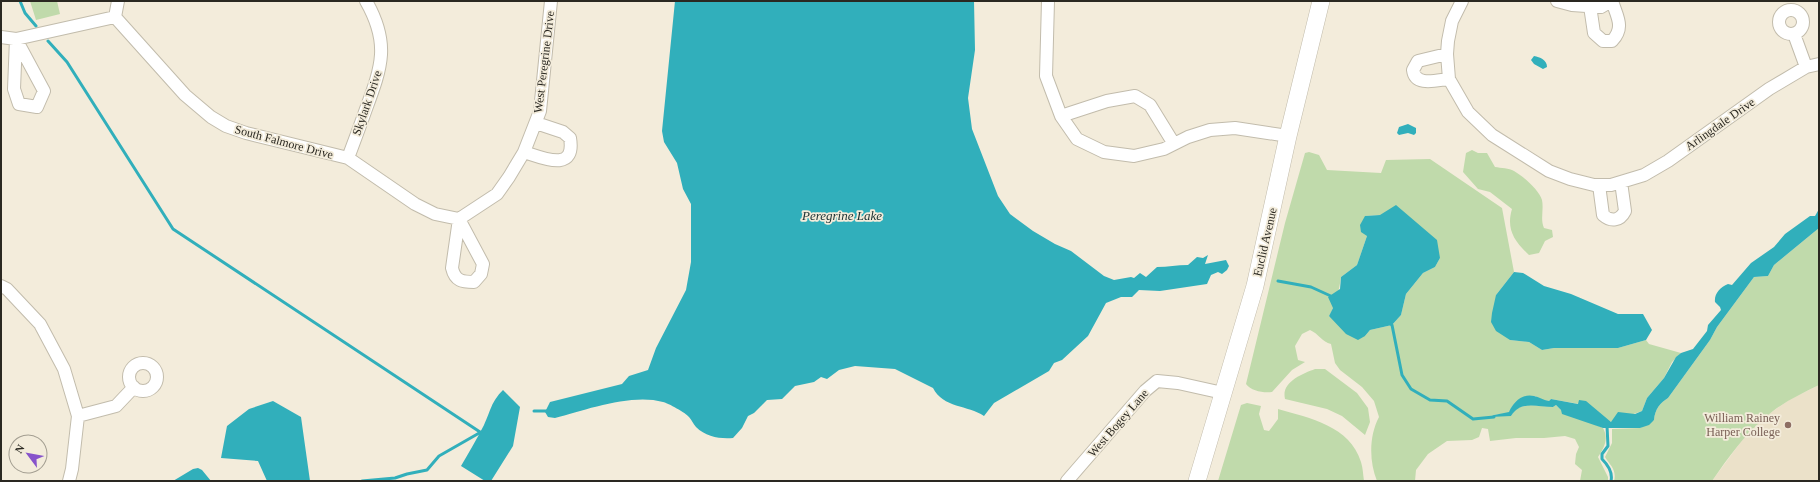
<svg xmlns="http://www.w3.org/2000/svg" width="1820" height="482" viewBox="0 0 1820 482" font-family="Georgia,serif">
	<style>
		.built { fill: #ebe1c9 }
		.green { fill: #c0daab; fill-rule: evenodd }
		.water { fill: #31afbb }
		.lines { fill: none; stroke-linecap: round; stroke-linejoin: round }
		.stream { stroke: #31afbb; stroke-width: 3 }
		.street-casing { stroke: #c2bcac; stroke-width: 14 }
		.secondary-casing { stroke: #c2bcac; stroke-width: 18 }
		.street { stroke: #fff; stroke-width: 12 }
		.secondary { stroke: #fff; stroke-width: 17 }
		.education-dot { fill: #8d6e63; stroke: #f3ecdb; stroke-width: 1.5 }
		.labels { text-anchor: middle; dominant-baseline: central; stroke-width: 3.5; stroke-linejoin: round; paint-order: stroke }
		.street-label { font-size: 12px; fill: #2a2821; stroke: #f3ecdb }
		.education-label { font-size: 12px; fill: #785e54; stroke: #f3ecdb; text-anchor: end }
		.water-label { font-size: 13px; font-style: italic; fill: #1a3032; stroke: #f3ecdb }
	</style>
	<rect width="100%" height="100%" fill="#f3ecdb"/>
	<path class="built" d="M 1819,385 L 1819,481 L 1712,481 L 1746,435 L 1766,416 L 1789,400 Z"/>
	<path class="green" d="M 30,1 L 57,1 L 60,14 L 36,20 Z
		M 1472,150 L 1478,153 L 1487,153 L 1495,167 C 1501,168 1509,168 1514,171 C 1523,176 1539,190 1542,200 C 1544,210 1540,219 1544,228 L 1552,230 L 1553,237 L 1545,241 L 1539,253 L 1529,255 C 1514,241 1506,229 1512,209 L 1490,192 L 1478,189 L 1463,172 L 1466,153 Z
		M 1309,152 L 1319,155 L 1327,170 L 1381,173 L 1386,160 L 1430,159 L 1502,208 L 1514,272 L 1496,295 L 1510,340 L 1529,342 L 1542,350 L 1554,348 L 1618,348 L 1646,340 L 1649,344 L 1681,353 L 1672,362 L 1664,378 L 1647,398 L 1642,411 L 1611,422 L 1579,404 L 1551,399 L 1549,401 L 1542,400 L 1535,396 C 1522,398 1514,400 1509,413 L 1494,415 L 1511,416 L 1516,408 L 1529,405 L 1553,407 L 1556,405 L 1561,410 L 1603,428 C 1609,439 1604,448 1598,457 L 1608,477 L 1608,481 L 1580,481 L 1582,470 L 1575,464 L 1576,454 L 1579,447 L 1575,439 L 1565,436 L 1544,438 L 1516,438 L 1490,441 L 1488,429 L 1482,428 L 1479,437 L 1472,440 L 1447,441 L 1428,454 L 1416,470 L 1415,481 L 1377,481 C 1369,461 1369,436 1379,417 L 1374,401 L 1362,387 L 1340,370 L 1335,363 L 1331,344 C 1322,342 1319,334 1310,330 L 1302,334 L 1295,346 L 1298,360 L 1305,362 L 1292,370 L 1272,392 C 1263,393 1251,391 1246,384 L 1285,223 L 1305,153 ZM 1380,215 L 1440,258 L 1435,267 L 1423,273 L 1406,294 L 1401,315 L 1392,325 L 1370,330 L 1365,336 L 1329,316 C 1336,304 1339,291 1341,277 L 1357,265 L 1367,236 L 1365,216 Z
		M 1819,228 L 1819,385 C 1801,394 1781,403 1766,417 C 1744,435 1728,458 1712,481 L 1614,481 C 1617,470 1610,465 1605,457 L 1612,443 L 1612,429 L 1640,428 L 1654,420 C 1655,409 1660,403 1668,398 L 1710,340 L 1717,327 L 1754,277 L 1768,276 L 1774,265 Z
		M 1315,369 L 1325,369 L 1357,393 L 1368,408 L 1370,422 L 1365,435 L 1342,416 L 1327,409 L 1285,399 C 1281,382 1302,374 1315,369 Z
		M 1247,403 L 1261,406 L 1259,414 L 1264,430 L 1269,431 L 1278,419 L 1278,409 C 1310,418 1350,426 1361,462 C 1363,468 1363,475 1364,481 L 1218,481 L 1241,405 Z"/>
	<path class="water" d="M 675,1 L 974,1 L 975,50 L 968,98 L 972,129 L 998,196 L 1010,214 L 1033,231 L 1055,244 L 1071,251 L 1104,276 L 1114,280 L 1131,277 L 1134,278 L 1140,273 L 1146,277 L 1157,267 C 1168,267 1177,265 1188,265 L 1197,257 L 1203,258 L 1208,255 L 1205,264 L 1226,260 L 1229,266 L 1227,270 L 1222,274 L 1218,272 L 1211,275 L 1207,284 L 1160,291 L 1139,290 L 1132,297 L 1121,297 L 1106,303 L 1088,336 L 1062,360 L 1054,363 L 1049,371 L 994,403 L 984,416 C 968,405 943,408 933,388 L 895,369 L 855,366 L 839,370 L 827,379 L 821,377 L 814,382 L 795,386 L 782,399 L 767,400 L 754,413 L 748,416 L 742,428 L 733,438 C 720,439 706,437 696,427 C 693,424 692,420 689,417 C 686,413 668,403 663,402 C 632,393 585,410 555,418 L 548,417 L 545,412 L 550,402 L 622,384 L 629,376 L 648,370 L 656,348 L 686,290 L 691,262 L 691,204 L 683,189 L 677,163 L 664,142 L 662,131 Z
		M 1534,56 C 1540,57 1547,60 1547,67 L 1543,69 L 1534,64 L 1531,60 Z
		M 1408,124 L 1416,128 L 1416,133 L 1414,135 L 1408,133 L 1399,135 L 1397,133 L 1399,127 Z
		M 1396,205 L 1437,240 L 1440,258 L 1435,267 L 1423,273 L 1406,294 L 1401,315 L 1392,325 L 1370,330 L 1365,336 L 1358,340 L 1346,334 L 1329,316 L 1333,308 L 1328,297 L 1340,289 L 1341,277 L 1357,265 L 1367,236 L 1361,232 L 1360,225 L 1365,216 L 1380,215 Z
		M 1819,209 L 1819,228 L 1774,265 L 1768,276 L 1754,277 L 1717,327 L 1710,340 L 1668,398 C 1660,403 1655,409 1654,420 L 1649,425 L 1640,428 L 1603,428 L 1562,414 L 1561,410 L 1556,405 L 1553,407 C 1536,407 1521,400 1511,416 L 1490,417 L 1494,415 L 1509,412 C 1513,403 1522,393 1534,396 C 1539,397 1543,400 1549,401 L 1551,399 L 1578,404 L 1579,400 L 1586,401 L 1611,422 L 1618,412 L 1635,414 L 1642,411 L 1647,398 L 1664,378 L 1676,357 L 1681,353 L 1693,349 L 1707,331 L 1708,325 L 1721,310 L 1720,307 L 1715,302 C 1714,294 1720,287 1728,284 L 1732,285 L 1751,263 L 1774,247 L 1785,234 L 1810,216 L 1815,216 Z
		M 1514,272 L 1523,273 L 1544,286 L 1571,294 L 1618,314 L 1643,314 L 1652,330 L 1646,340 L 1618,348 L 1554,348 L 1542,350 L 1529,342 L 1510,340 L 1496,331 L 1491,322 L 1492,313 L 1496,295 Z
		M 503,390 L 520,407 L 513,446 L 491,481 L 485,481 L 461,466 C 469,452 477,439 484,425 C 491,410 491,402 503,390 Z
		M 273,401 L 301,417 L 310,481 L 267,481 L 258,461 L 221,458 L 227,426 L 249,409 Z
		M 198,468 L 202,470 L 211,481 L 173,481 L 193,469 Z"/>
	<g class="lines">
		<path class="stream" d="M 20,1 L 25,13 L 36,26
			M 48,41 L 67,62 L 173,229 L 480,432
			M 1278,281 L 1311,287 L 1333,297
			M 1389,323 L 1392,325 L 1402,375 L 1411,389 L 1430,400 L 1447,401 L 1473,419 L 1494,417
			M 534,411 L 548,411
			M 1607,426 L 1608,446 L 1602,454 L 1602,459 C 1608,465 1613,472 1611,481
			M 362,481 L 395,478 L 407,474 L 427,470 L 439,456 L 481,432"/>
		<g class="street-casing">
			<path id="street" d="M 1048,1 L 1046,76 L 1061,116
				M 1462,1 L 1452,21 L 1448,41 L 1447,54 L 1449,79 L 1468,112 L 1492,135 L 1549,171 L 1570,179 L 1594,185 L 1611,185 L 1644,175 L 1668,161 L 1769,89 L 1806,67 L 1819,64
				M 1557,1 L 1572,5 L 1601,7 L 1611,1
				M 1590,6 L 1594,33 L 1603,41 L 1612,41 C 1625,27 1617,17 1612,1
				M1779 22a12 12 0 1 1 24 0a12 12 0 1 1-24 0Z
				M 115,17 L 185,95 L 211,117 L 226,126 L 246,133 L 348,158 L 415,204 L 435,214 L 459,219
				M 115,17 L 118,1
				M 1794,34 L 1806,67
				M 1,37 L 16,39 L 115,17
				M 16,39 L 44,91 L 37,107 L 19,104 L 14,89 Z
				M 1447,54 L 1418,61 L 1413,70 C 1415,87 1437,80 1449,79
				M 1174,144 L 1150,105 L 1135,96 L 1107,101 L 1061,116 L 1077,139 L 1104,152 L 1134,156 L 1164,149 L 1188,137 L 1210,130 L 1235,128 L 1288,136
				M 524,152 C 543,158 576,173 570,138 L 563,132 L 536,123
				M 348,158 C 354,142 360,126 366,109 C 382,66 390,43 366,1
				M 1599,185 L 1603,215 C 1611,222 1620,221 1625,211 L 1621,182
				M 459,219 L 497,194 L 509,177 L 524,152 L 540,111 L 551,1
				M 459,219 L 483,264 L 481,274 L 474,282 C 462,282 455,281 452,268 Z
				M 1,286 L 7,289 L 40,324 L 64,369 L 78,416 L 72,469 L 69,481
				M129 377a14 14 0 1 1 28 0a14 14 0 1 1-28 0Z
				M 78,416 L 116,406 L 134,387
				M 1067,481 L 1145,391 L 1157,381 L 1178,383 L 1223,393"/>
		</g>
		<g class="secondary-casing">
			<path id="secondary" d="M 1197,481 L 1255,286 L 1288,136 L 1321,1"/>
		</g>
		<use href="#street" class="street"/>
		<use href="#secondary" class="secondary"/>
	</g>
	<circle class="education-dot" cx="1788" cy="425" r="4"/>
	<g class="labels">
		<g class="street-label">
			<text transform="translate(544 62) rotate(-83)">West Peregrine Drive</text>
			<text transform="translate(367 103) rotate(-71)">Skylark Drive</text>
			<text transform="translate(1720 124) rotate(-35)">Arlingdale Drive</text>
			<text transform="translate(284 142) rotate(15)">South Falmore Drive</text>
			<text transform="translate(1265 242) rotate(-77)">Euclid Avenue</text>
			<text transform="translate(1118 423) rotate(-49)">West Bogey Lane</text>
		</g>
		<g class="education-label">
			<text x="1780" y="418">William Rainey<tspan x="1780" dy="14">Harper College</tspan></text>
		</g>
		<g class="water-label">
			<text x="842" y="215">Peregrine Lake</text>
		</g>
	</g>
	<rect width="1820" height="482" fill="none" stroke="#2a2821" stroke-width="4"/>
	<g transform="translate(28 454) rotate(302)"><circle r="19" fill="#f3ecdb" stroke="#a39e91"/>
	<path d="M0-3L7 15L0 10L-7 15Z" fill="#8753cb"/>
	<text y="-6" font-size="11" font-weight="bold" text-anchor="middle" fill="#2a2821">N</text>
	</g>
</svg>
